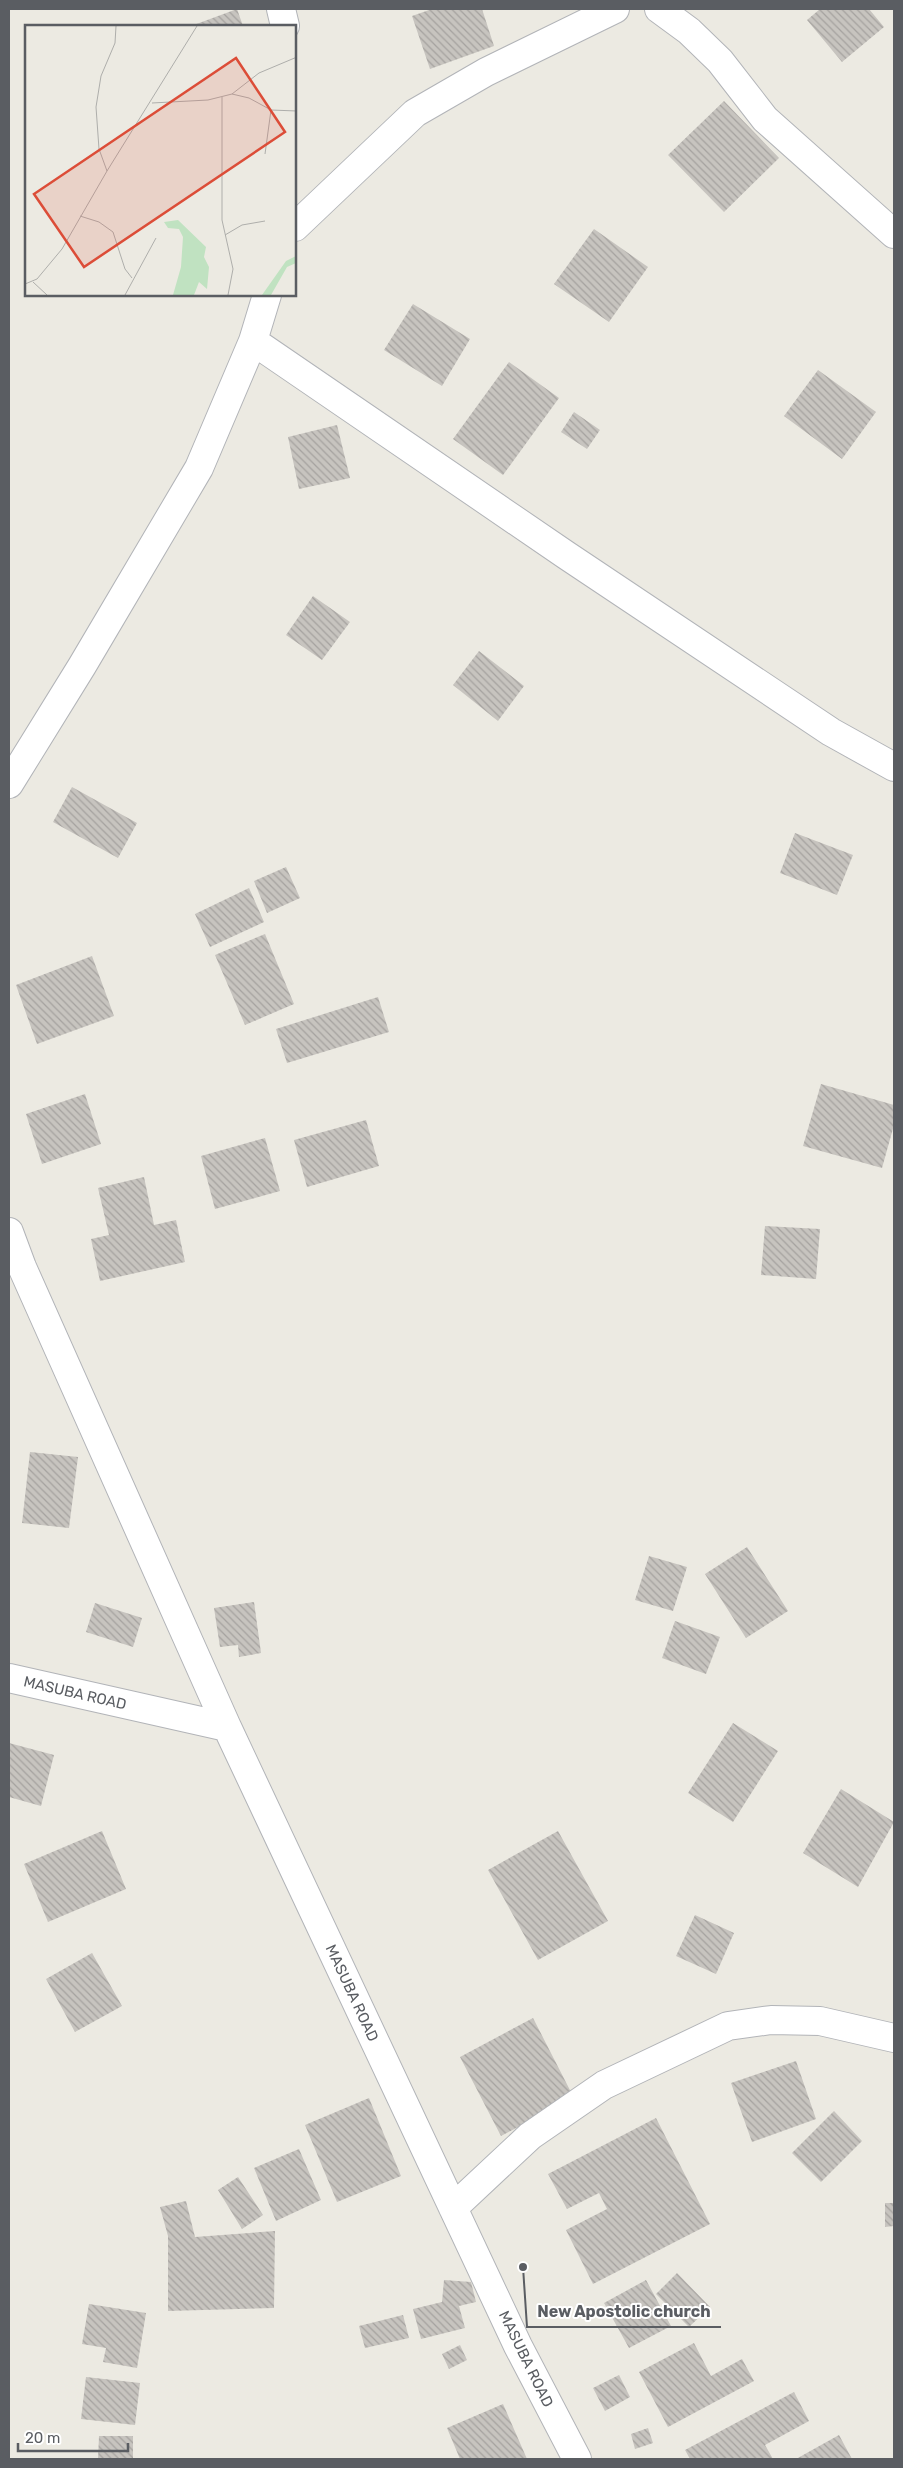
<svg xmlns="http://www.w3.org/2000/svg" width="903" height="2468" viewBox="0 0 903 2468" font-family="Rubik,sans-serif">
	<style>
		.building { fill: url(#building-back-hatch) }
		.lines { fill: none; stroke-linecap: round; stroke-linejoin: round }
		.minor-casing { stroke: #b2b4b8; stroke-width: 30 }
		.minor { stroke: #fff; stroke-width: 28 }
		.labels { text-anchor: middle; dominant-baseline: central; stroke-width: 4; stroke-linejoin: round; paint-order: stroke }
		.street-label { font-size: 15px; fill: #5a5d62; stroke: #fff }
		.inset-road { fill: none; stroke: #aeaeab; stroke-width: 1 }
		.view { fill: #dc4d38; fill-opacity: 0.15; stroke: #dc4d38; stroke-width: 2.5 }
		.inset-edge { fill: none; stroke: #5a5d62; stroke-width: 2.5 }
		.leader { fill: none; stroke: #5a5d62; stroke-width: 2 }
		.callout-dot { fill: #5a5d62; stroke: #fff; stroke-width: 2 }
		.callout-label { font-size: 16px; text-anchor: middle; font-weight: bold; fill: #5a5d62; stroke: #fff; stroke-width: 4; stroke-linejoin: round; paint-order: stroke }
	</style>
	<defs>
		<pattern id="building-back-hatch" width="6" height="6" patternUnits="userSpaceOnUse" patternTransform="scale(1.25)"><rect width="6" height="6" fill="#c7c4bf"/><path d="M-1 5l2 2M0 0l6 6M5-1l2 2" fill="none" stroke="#a5a29f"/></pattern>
	</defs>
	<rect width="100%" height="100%" fill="#eceae2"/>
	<path class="building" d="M 237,9 L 243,26 L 191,26 Z
		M 432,9 L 482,9 L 494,46 L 430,69 L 412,16 Z
		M 820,9 L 869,9 L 884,27 L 842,62 L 807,20 Z
		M 724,101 L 779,158 L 724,212 L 668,155 Z
		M 594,229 L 648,267 L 609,322 L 554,284 Z
		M 413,304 L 470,339 L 442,386 L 384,350 Z
		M 509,362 L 559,398 L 503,475 L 453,439 Z
		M 818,370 L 876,412 L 842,459 L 784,416 Z
		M 574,412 L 600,430 L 587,449 L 561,432 Z
		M 337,425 L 350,478 L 299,489 L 288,437 Z
		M 313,596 L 350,622 L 322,660 L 286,635 Z
		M 479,651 L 524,686 L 498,721 L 453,685 Z
		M 72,787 L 137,823 L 118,858 L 53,822 Z
		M 795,833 L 853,855 L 837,895 L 780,873 Z
		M 286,867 L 300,898 L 267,913 L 254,881 Z
		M 249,888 L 264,922 L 210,947 L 195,914 Z
		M 265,934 L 294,1004 L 245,1025 L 215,955 Z
		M 92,956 L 114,1016 L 37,1044 L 16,985 Z
		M 378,997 L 389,1032 L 287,1063 L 276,1029 Z
		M 821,1084 L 894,1105 L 894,1125 L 882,1168 L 803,1146 Z
		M 85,1094 L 101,1144 L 42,1164 L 26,1114 Z
		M 366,1120 L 379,1166 L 307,1187 L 294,1140 Z
		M 265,1138 L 280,1191 L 215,1209 L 201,1156 Z
		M 144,1177 L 154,1225 L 176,1220 L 185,1262 L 100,1281 L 91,1239 L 109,1235 L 98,1188 Z
		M 765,1226 L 820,1229 L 816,1279 L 761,1275 Z
		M 30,1452 L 78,1457 L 69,1528 L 22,1523 Z
		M 747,1547 L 788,1611 L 746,1638 L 705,1574 Z
		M 649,1556 L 687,1567 L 673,1611 L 635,1600 Z
		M 254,1602 L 261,1653 L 239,1657 L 238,1645 L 220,1647 L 214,1608 Z
		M 95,1603 L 142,1618 L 133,1647 L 86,1632 Z
		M 675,1621 L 720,1637 L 706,1674 L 662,1658 Z
		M 733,1723 L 778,1751 L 733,1822 L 688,1793 Z
		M 9,1743 L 54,1755 L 41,1806 L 9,1797 Z
		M 841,1789 L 894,1822 L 858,1887 L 803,1853 Z
		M 102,1831 L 126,1889 L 48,1922 L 24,1864 Z
		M 558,1831 L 608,1921 L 538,1960 L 488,1870 Z
		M 695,1915 L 734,1933 L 716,1974 L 676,1956 Z
		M 92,1953 L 122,2006 L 75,2032 L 46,1979 Z
		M 533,2018 L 574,2098 L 501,2136 L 460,2057 Z
		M 796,2061 L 816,2119 L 752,2142 L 731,2083 Z
		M 369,2098 L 401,2176 L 337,2202 L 305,2125 Z
		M 834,2111 L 862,2141 L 821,2182 L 792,2153 Z
		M 656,2118 L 710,2224 L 593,2284 L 566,2230 L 607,2209 L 599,2193 L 567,2209 L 548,2174 Z
		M 299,2149 L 321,2200 L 276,2221 L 254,2168 Z
		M 238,2177 L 263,2215 L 242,2229 L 218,2190 Z
		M 186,2201 L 195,2237 L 275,2231 L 274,2308 L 168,2311 L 168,2236 L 160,2207 Z
		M 885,2203 L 894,2203 L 894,2226 L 885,2227 Z
		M 677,2273 L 710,2307 L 689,2327 L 656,2294 Z
		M 444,2280 L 471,2282 L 476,2302 L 459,2306 L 465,2328 L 421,2339 L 413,2309 L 442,2302 Z
		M 646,2280 L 671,2326 L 629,2348 L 604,2303 Z
		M 89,2304 L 146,2313 L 137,2368 L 103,2362 L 106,2348 L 82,2344 Z
		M 403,2315 L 409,2338 L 365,2348 L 359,2326 Z
		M 694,2343 L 711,2376 L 742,2359 L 754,2381 L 668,2427 L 639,2372 Z
		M 460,2345 L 467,2360 L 449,2369 L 442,2354 Z
		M 619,2375 L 630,2397 L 605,2411 L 593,2388 Z
		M 86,2377 L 140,2383 L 135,2425 L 81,2419 Z
		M 794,2392 L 809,2421 L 765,2445 L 773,2459 L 690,2459 L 685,2450 Z
		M 503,2404 L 527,2459 L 460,2459 L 447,2428 Z
		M 648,2428 L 653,2443 L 635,2449 L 631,2434 Z
		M 839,2435 L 852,2459 L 796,2459 Z
		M 99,2436 L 133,2436 L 133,2459 L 98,2459 Z"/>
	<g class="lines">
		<g class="minor-casing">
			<path id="minor" d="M 281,9 L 285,26
				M 659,9 L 689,31 L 720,61 L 765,119 L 894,234
				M 295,227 L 415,113 L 486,72 L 615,9
				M 253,341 L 566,555 L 831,732 L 894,767
				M 9,784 L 82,666 L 199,468 L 253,341 L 267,295
				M 9,1232 L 22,1267 L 227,1727
				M 9,1678 L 227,1727 L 518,2346 L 577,2459
				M 453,2208 L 530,2136 L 604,2085 L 728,2026 L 771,2020 L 820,2021 L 894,2038"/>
		</g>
		<use href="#minor" class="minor"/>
	</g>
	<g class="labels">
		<g class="street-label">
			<text transform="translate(75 1693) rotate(13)">MASUBA ROAD</text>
			<text transform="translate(352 1993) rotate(65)">MASUBA ROAD</text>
			<text transform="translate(526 2359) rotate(64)">MASUBA ROAD</text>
		</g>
	</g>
	<g transform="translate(25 25)">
		<rect width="271" height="271" fill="#eceae2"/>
		<path d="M 153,195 L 181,222 L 179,232 L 184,242 L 182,264 L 174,257 L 169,270 L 148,270 L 156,242 L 158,212 L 154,204 L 143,203 L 139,197 ZM 271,231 L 271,238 L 262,242 L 246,270 L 237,270 L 261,236 Z" fill="#c0e2c1"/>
		<path class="inset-road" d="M 207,69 L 224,73 L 246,85 L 272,86M 197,72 L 197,195 L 208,244 L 203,270M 127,78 L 183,75 L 207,69 L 234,48 L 272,32M 240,129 L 246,85M 82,146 L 172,1M 55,191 L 74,197 L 88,207 L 100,244 L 107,253M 200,210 L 217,200 L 240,196M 8,257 L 22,270M 0,259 L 12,254 L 37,224 L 82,146 L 74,124 L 71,82 L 76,51 L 90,18 L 91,1M 100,270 L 131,213"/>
		<path class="view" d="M 211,33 L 260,107 L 59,242 L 9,169 Z"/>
		<rect width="271" height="271" class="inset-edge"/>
	</g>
	<path class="leader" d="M523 2267L527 2327H721"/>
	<circle class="callout-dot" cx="523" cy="2267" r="5"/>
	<g class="callout-label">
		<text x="624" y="2317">New Apostolic church</text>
	</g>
	<rect width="903" height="2468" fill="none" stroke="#5a5d62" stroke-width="20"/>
	<path d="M18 2443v8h110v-8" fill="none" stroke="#5a5d62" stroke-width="2.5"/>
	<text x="25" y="2443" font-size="15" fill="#5a5d62" stroke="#ffffff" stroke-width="4" paint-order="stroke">20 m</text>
</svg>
